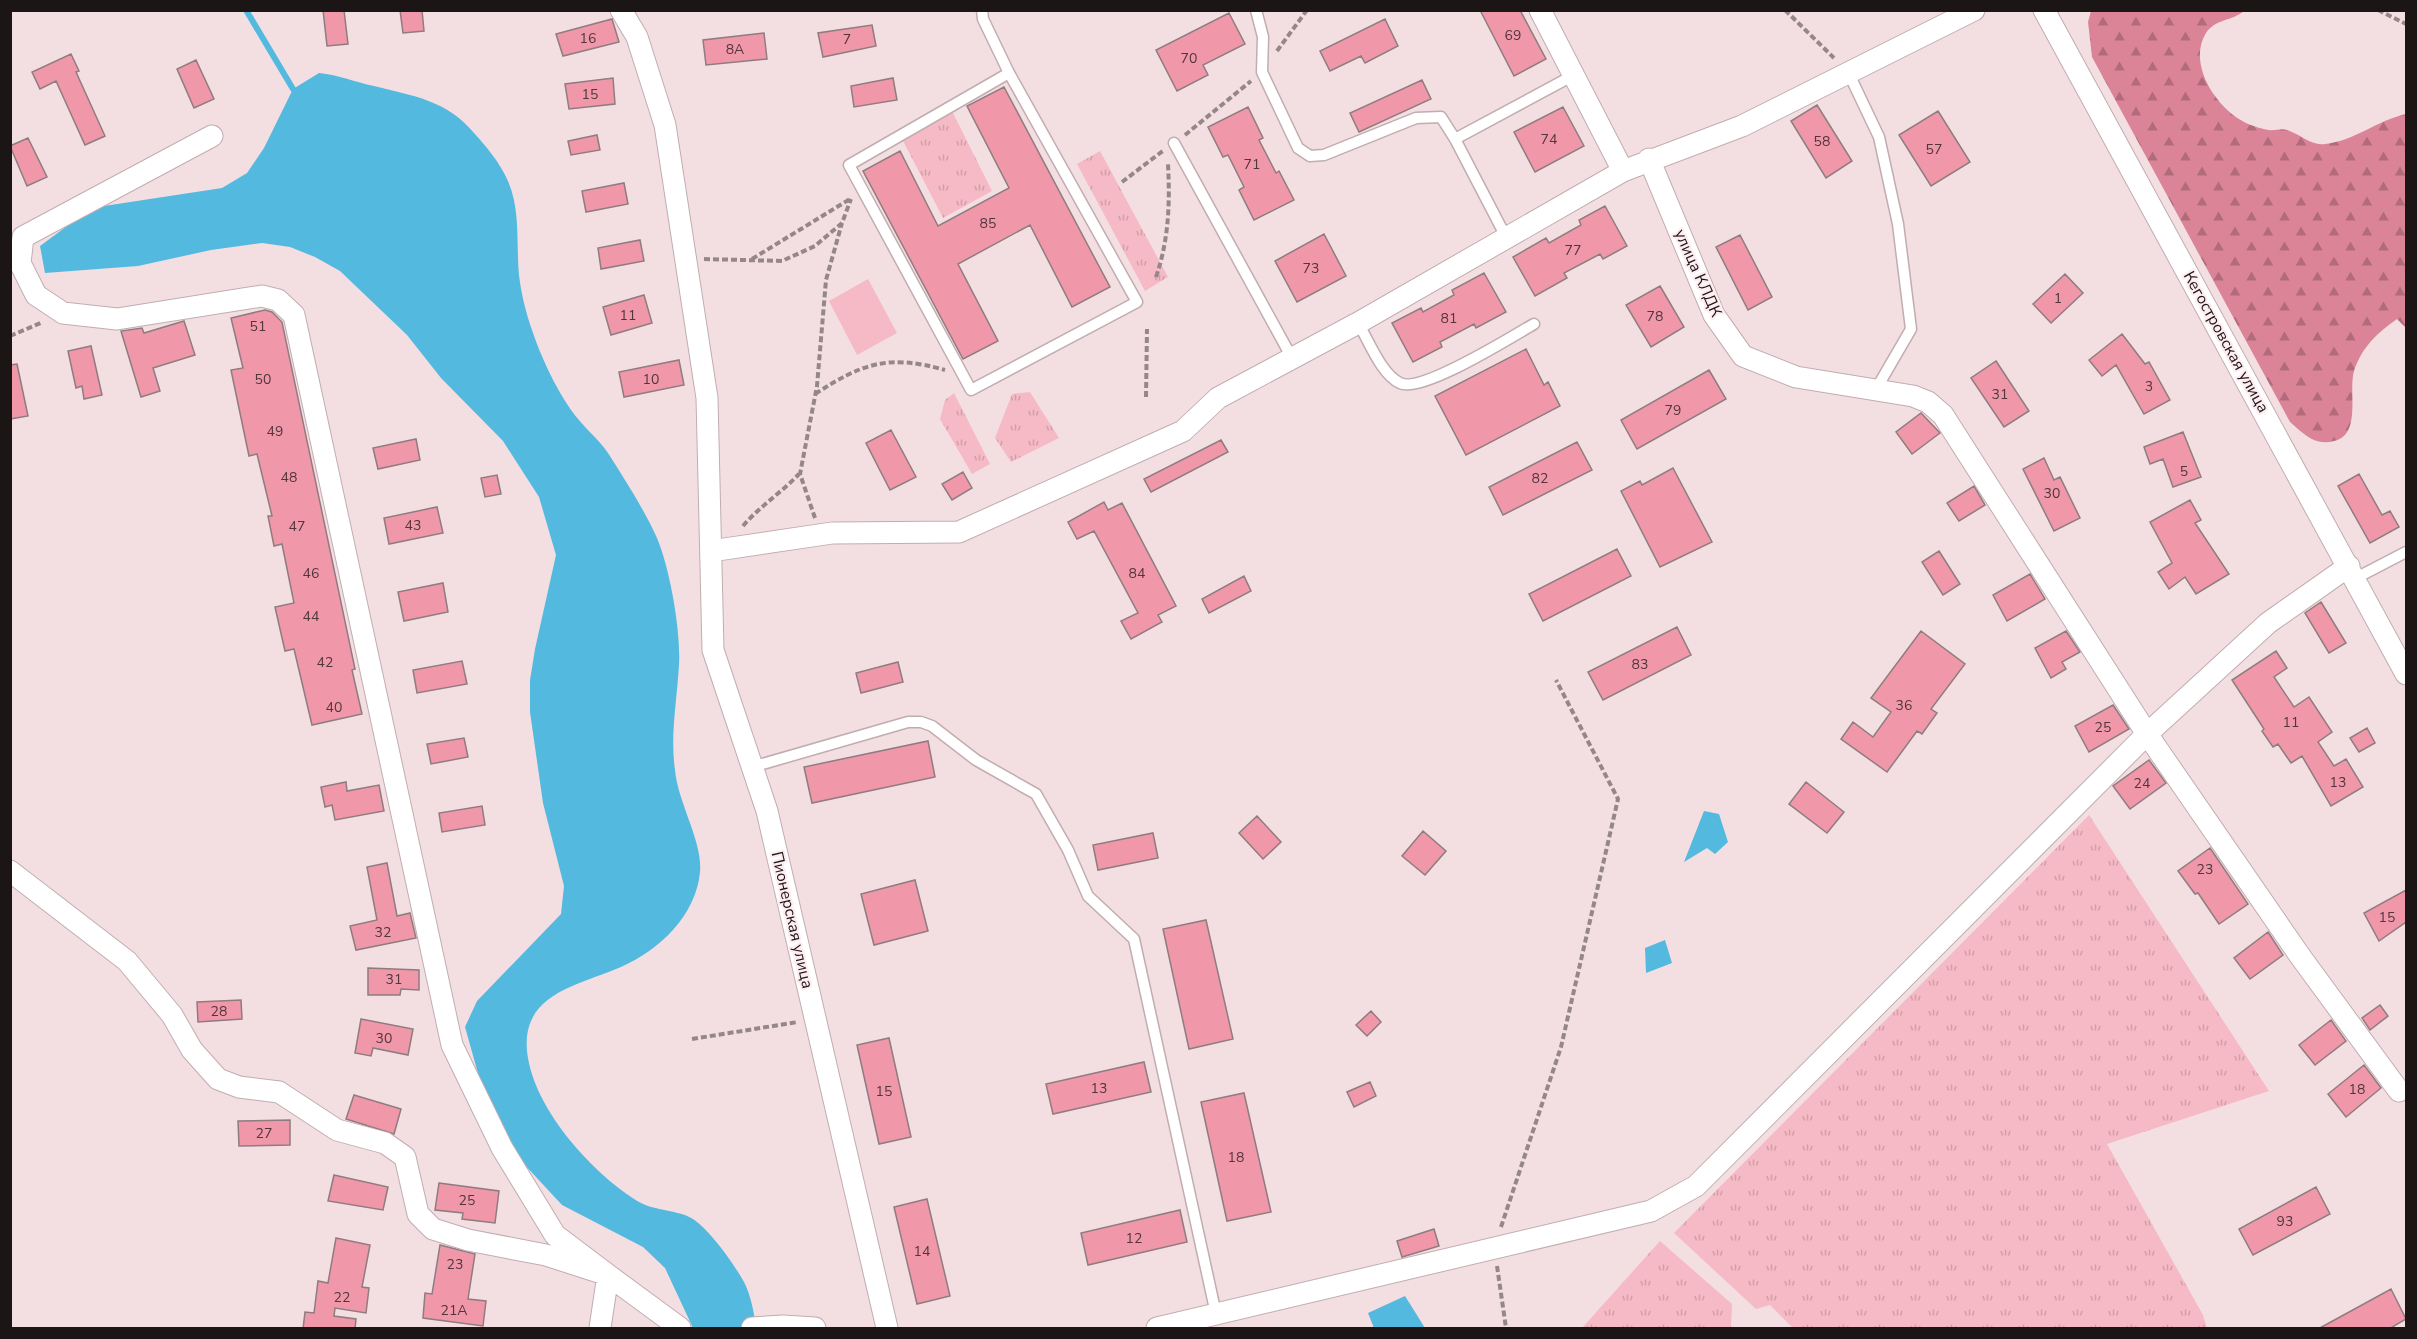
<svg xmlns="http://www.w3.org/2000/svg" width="2417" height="1339" viewBox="0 0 2417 1339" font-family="'Nunito Sans',sans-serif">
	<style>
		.grass { fill: url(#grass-tufts) }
		.forest { fill: url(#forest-firs) }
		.pitch { fill: #f5bac5 }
		.water { fill: #54b9df }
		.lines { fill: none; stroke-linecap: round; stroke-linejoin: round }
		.stream { stroke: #54b9df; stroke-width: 6 }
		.building { fill: #f097aa; stroke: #8e7c7f; stroke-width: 1.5 }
		.lane-casing { stroke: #c1adb1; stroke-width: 13 }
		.street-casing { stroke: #c1adb1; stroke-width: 23 }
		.path { stroke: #958789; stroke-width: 4; stroke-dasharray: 6 3; stroke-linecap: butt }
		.lane { stroke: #fff; stroke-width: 10 }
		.street { stroke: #fff; stroke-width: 21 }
		.labels { text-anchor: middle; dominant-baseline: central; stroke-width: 4.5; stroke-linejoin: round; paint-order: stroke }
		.number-label { font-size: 14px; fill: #51363b }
		.street-label { font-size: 16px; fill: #1c1516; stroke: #feedf0 }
	</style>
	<defs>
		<pattern id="grass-tufts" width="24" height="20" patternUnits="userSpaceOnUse" patternTransform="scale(1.5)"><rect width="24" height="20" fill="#f5bac5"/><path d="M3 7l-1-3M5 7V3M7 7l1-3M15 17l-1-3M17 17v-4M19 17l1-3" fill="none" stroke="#d19fa8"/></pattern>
		<pattern id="forest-firs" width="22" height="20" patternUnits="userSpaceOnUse" patternTransform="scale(1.5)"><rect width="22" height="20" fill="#db8497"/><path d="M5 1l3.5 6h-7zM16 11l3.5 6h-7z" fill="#b16b7a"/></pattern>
	</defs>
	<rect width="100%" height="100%" fill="#f3dfe2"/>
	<path class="grass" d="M 952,111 L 992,191 L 943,218 L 902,139 Z
		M 1100,151 L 1168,277 L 1145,291 L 1077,164 Z
		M 1030,392 L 1059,438 L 1011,462 L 995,438 L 1012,394 Z
		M 954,393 L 990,464 L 972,474 L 940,419 L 945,400 Z
		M 2089,815 L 2269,1091 L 2107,1144 L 2203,1315 L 2207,1328 L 1793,1328 L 1770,1305 L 1756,1309 L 1674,1233 Z
		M 1660,1241 L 1732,1304 L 1731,1328 L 1582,1328 Z"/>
	<path class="forest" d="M 2091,11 L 2244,11 C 2232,21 2215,19 2206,33 C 2188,62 2213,103 2239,119 C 2246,124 2261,129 2269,130 C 2275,131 2281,128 2287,130 C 2300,134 2311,146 2325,144 C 2354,141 2378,120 2406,114 L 2406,328 L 2397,319 C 2377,333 2362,347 2354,371 C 2348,391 2362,435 2334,441 C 2314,446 2304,434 2290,422 L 2092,57 L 2088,22 Z"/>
	<path class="pitch" d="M 868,279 L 897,333 L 857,355 L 829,301 Z"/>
	<path class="water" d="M 319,73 C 339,75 355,82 374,86 C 413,96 447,100 474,133 C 486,146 500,163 507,179 C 521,208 516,244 519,275 C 521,293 526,313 532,330 C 541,357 555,387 571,410 C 582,426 598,438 608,453 C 624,478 645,511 657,538 C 670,569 681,631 679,665 C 677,700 670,736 675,770 C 678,803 703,842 700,872 C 696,915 660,950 621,967 C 577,986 517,994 528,1058 C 537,1112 593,1174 639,1202 C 655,1211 679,1210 693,1219 C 710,1230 734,1264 744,1282 C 751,1296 754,1312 756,1328 L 693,1328 L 665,1268 L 643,1247 L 562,1205 L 523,1163 L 505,1138 L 481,1084 L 465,1027 L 477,1001 L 561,914 L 564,886 L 543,803 L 530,712 L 530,680 L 535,649 L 556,555 L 539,497 L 503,441 L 441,378 L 407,335 L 340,271 L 315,257 L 290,247 L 262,243 L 211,250 L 138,266 L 45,273 L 40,246 L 78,218 L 104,206 L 222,188 L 247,173 L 264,148 L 293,89 Z
		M 1704,811 L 1719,814 L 1728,842 L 1715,854 L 1707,848 L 1684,862 Z
		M 1665,940 L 1672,963 L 1646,973 L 1645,948 Z
		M 1405,1296 L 1425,1328 L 1374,1328 L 1368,1313 Z"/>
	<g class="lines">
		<path class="stream" d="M 246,10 L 293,89"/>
	</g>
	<path class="building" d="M 323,10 L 344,10 L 348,44 L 327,46 Z
		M 400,10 L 422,10 L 424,31 L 403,33 Z
		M 1480,10 L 1520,10 L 1546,59 L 1514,76 Z
		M 1229,13 L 1245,44 L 1203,65 L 1208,75 L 1177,91 L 1156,50 Z
		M 612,19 L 619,42 L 563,56 L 556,34 Z
		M 1385,19 L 1398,46 L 1365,63 L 1361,56 L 1330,71 L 1320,51 Z
		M 872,25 L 876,46 L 823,57 L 818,33 Z
		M 764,33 L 767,59 L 706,65 L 703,40 Z
		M 71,54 L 79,71 L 76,72 L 105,136 L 85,145 L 56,81 L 40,89 L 32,72 Z
		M 196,60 L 214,99 L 194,108 L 177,69 Z
		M 613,78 L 615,104 L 569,109 L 565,84 Z
		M 893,78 L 897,100 L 854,107 L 851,86 Z
		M 1422,80 L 1431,99 L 1359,132 L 1350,113 Z
		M 1004,87 L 1110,287 L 1072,307 L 1030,225 L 958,264 L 998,341 L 963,359 L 863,171 L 900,151 L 938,226 L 1009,188 L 967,106 Z
		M 1817,105 L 1852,161 L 1826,178 L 1791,121 Z
		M 1248,107 L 1263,138 L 1259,140 L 1276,173 L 1279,171 L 1294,200 L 1254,220 L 1239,190 L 1244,187 L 1228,155 L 1223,157 L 1208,127 Z
		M 1563,107 L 1584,146 L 1535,172 L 1514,132 Z
		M 1938,111 L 1970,162 L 1931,186 L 1899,135 Z
		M 597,135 L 600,150 L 571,155 L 568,141 Z
		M 28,138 L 47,177 L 27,186 L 10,146 Z
		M 624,183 L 628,204 L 586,212 L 582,191 Z
		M 1605,206 L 1627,246 L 1603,259 L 1600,254 L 1564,273 L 1567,278 L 1535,296 L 1513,257 L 1546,238 L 1549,243 L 1581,225 L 1579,220 Z
		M 1324,234 L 1346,276 L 1297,302 L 1275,261 Z
		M 1740,235 L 1772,297 L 1748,310 L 1716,247 Z
		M 640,240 L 644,261 L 601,269 L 598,248 Z
		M 1484,273 L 1506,312 L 1476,328 L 1474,324 L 1440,342 L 1442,347 L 1413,362 L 1392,323 L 1421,308 L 1423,312 L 1454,295 L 1452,290 Z
		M 2065,274 L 2083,293 L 2051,323 L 2033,304 Z
		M 1660,286 L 1684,327 L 1651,347 L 1626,305 Z
		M 644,295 L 652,323 L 611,335 L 603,307 Z
		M 265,310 L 272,312 L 282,322 L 355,669 L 352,670 L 362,714 L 312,725 L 294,649 L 285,651 L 275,607 L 294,603 L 282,544 L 274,546 L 268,516 L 272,516 L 257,454 L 249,456 L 231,370 L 243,368 L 231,318 Z
		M 184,321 L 195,355 L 153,368 L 160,391 L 141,397 L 121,331 L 142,328 L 144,333 Z
		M 2122,334 L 2145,364 L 2149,362 L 2170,400 L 2144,414 L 2116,365 L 2102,376 L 2089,360 Z
		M 91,346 L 102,395 L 84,399 L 82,386 L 76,388 L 68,351 Z
		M 1526,349 L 1544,385 L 1548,382 L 1560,406 L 1466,455 L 1435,396 Z
		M 679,360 L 684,385 L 624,397 L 619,372 Z
		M 1996,361 L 2029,411 L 2004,427 L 1971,378 Z
		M 17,364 L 28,416 L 10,419 L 10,365 Z
		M 1709,370 L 1726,399 L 1637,449 L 1621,420 Z
		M 1921,413 L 1940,433 L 1912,454 L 1896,432 Z
		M 891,430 L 916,477 L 890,490 L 866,443 Z
		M 2183,432 L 2201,477 L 2173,487 L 2163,459 L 2150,464 L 2144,447 Z
		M 416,439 L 420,460 L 378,469 L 373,448 Z
		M 1221,440 L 1228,452 L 1151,492 L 1144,479 Z
		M 1577,442 L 1592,470 L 1503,515 L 1489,487 Z
		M 2044,458 L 2054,480 L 2060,477 L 2080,518 L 2054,531 L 2023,469 Z
		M 1673,468 L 1712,542 L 1660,567 L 1621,491 L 1640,481 L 1642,485 Z
		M 963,472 L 972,488 L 952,500 L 942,484 Z
		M 2359,474 L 2382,515 L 2390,511 L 2399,527 L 2370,543 L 2338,486 Z
		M 497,475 L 501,494 L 485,497 L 481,478 Z
		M 1974,486 L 1985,505 L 1959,521 L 1947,503 Z
		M 2190,500 L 2201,520 L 2195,523 L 2229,574 L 2196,594 L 2185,577 L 2169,589 L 2158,572 L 2172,563 L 2150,522 Z
		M 1104,502 L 1108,510 L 1122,503 L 1176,606 L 1158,615 L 1162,622 L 1131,639 L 1121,621 L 1138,613 L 1094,531 L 1077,539 L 1068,522 Z
		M 437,507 L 443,533 L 389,544 L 384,518 Z
		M 1617,549 L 1631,576 L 1543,621 L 1529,594 Z
		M 1939,551 L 1960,584 L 1943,595 L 1922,562 Z
		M 2030,574 L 2045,599 L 2007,621 L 1993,595 Z
		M 1244,576 L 1251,591 L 1209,613 L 1202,599 Z
		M 443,583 L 448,612 L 404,621 L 398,592 Z
		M 2321,602 L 2346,643 L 2329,653 L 2305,613 Z
		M 1677,627 L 1691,655 L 1603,700 L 1588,672 Z
		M 1921,631 L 1965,664 L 1931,709 L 1937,713 L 1922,734 L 1917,731 L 1887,772 L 1841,739 L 1853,722 L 1873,737 L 1891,712 L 1871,698 Z
		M 2066,631 L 2080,652 L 2062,662 L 2066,669 L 2051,678 L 2035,648 Z
		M 2276,651 L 2287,668 L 2274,677 L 2294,707 L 2309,697 L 2332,732 L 2318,742 L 2334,766 L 2346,759 L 2363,787 L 2331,806 L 2302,756 L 2291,763 L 2278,744 L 2273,747 L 2262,731 L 2264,729 L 2232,680 Z
		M 462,661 L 467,684 L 417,693 L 413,670 Z
		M 898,662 L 903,682 L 861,693 L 856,673 Z
		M 2113,705 L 2129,729 L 2089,752 L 2075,726 Z
		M 2367,728 L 2375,743 L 2359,752 L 2350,738 Z
		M 464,738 L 468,757 L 431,764 L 427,744 Z
		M 928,741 L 935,777 L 812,803 L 804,767 Z
		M 2149,760 L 2166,783 L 2130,809 L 2113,786 Z
		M 346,782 L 347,791 L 379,785 L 384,811 L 335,820 L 332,805 L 325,807 L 321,787 Z
		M 1806,782 L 1844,812 L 1827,833 L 1789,804 Z
		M 482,806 L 485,825 L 442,832 L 439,813 Z
		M 1257,816 L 1281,842 L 1263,859 L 1239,833 Z
		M 1423,831 L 1446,851 L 1425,875 L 1402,856 Z
		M 1153,833 L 1158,858 L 1098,870 L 1093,845 Z
		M 2210,848 L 2248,904 L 2219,924 L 2198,893 L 2195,894 L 2178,871 Z
		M 387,863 L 397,916 L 410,913 L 416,938 L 356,950 L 350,926 L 377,920 L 367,867 Z
		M 915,880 L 928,931 L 874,945 L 861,894 Z
		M 2406,890 L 2406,922 L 2379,941 L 2364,913 Z
		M 1206,920 L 1233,1039 L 1189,1049 L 1163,929 Z
		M 2268,932 L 2283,955 L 2250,979 L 2234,958 Z
		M 368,968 L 419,970 L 419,990 L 401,989 L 400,995 L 368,995 Z
		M 241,1000 L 242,1019 L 198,1022 L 197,1002 Z
		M 2380,1005 L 2388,1016 L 2370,1030 L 2362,1018 Z
		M 1371,1011 L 1381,1022 L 1367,1036 L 1356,1025 Z
		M 361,1019 L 413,1029 L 408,1055 L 373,1048 L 371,1056 L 355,1053 Z
		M 2331,1020 L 2346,1041 L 2315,1065 L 2299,1045 Z
		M 889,1038 L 911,1137 L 879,1144 L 857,1045 Z
		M 1144,1062 L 1151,1092 L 1053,1114 L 1046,1084 Z
		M 2364,1065 L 2381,1088 L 2346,1117 L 2328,1094 Z
		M 1370,1082 L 1376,1096 L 1354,1107 L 1347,1092 Z
		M 1244,1093 L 1271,1212 L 1227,1221 L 1201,1102 Z
		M 354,1095 L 401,1109 L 394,1134 L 346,1119 Z
		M 290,1120 L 290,1145 L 239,1146 L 238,1121 Z
		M 334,1175 L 388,1187 L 383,1210 L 328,1201 Z
		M 439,1183 L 499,1191 L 495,1223 L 462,1219 L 463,1213 L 435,1210 Z
		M 2316,1187 L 2330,1214 L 2253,1255 L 2239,1229 Z
		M 927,1199 L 950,1296 L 917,1304 L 894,1207 Z
		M 1180,1210 L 1187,1242 L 1088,1265 L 1081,1233 Z
		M 1434,1229 L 1439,1246 L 1402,1257 L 1397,1241 Z
		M 336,1238 L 370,1245 L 362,1287 L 369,1288 L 366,1313 L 335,1308 L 334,1316 L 356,1319 L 355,1329 L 303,1329 L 305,1312 L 314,1313 L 318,1281 L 328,1283 Z
		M 440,1245 L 475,1254 L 468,1299 L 486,1301 L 483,1326 L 423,1318 L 425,1293 L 432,1294 Z
		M 2391,1289 L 2406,1319 L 2389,1329 L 2318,1329 Z"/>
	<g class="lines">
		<g class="lane-casing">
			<path id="lane" d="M 982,10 L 983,19 L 1009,73 L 1137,302 L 971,390 L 849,165 L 1009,73
				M 1256,10 L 1263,37 L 1262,72 L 1298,148 L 1310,156 L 1324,155 L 1416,118 L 1441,117 L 1455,139 L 1574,75
				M 1849,74 L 1879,137 L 1898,224 L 1911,329 L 1875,391
				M 1455,139 L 1506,237
				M 1174,143 L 1292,358
				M 1358,323 C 1369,341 1381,374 1400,383 C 1421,394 1511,337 1534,324
				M 2356,578 L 2406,552
				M 752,767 L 908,722 L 921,722 L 932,726 L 976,760 L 1036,794 L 1068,850 L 1088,896 L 1134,939 L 1216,1314"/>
		</g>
		<g class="street-casing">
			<path id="street" d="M 621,10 L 637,37 L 665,125 L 707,398 L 713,650 L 767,811 L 887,1328
				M 1540,10 L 1623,171
				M 2044,10 L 2406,674
				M 212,136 L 23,237 L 20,263 L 36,295 L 63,313 L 117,319 L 262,296 L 278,300 L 294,315 L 452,1045 L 502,1148 L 555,1235 L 608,1275 L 600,1328
				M 1649,159 L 1714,315 L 1743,356 L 1796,377 L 1913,396 L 1928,402 L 1943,415 L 2147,734 L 2300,956 L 2399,1091
				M 711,551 L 832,533 L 959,532 L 1183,431 L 1218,398 L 1358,323 L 1623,171 L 1742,126 L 1974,10
				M 10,871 L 127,961 L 172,1015 L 192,1050 L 218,1079 L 239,1087 L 279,1092 L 337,1130 L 385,1143 L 405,1157 L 418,1214 L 433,1229 L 468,1240 L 546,1255 L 608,1275 L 680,1328
				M 752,1328 L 783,1326 L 815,1328
				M 1157,1328 L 1651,1211 L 1696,1186 L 2147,734 L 2268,623 L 2349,566"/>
		</g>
		<path class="path" d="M 1785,10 L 1834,58
			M 2378,10 L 2406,24
			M 1277,51 L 1307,10
			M 1185,135 L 1251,81
			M 1122,182 L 1164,150
			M 704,259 L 782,261 L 815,246 L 842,223 L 851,199
			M 752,259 L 850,199
			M 1156,277 C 1169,239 1170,203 1168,164
			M 10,336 L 43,322
			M 815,394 C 863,363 888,354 945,370
			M 1146,397 L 1147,329
			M 815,518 L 800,474 L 817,386 L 826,280 L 842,223
			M 743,526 C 760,506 781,493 799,474
			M 692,1039 L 798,1022
			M 1501,1227 L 1561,1047 L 1618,799 L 1556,680
			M 1497,1266 L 1506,1328"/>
		<use href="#lane" class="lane"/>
		<use href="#street" class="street"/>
	</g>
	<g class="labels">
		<g class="number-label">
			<text x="1513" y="35">69</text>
			<text x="588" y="38">16</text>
			<text x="847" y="39">7</text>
			<text x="735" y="49">8А</text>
			<text x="1189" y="58">70</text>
			<text x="590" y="94">15</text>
			<text x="1549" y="139">74</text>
			<text x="1822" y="141">58</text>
			<text x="1934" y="149">57</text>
			<text x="1252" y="164">71</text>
			<text x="988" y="223">85</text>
			<text x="1573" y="250">77</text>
			<text x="1311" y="268">73</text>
			<text x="2058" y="298">1</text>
			<text x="628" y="315">11</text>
			<text x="1655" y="316">78</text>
			<text x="1449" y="318">81</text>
			<text x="258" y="326">51</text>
			<text x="263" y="379">50</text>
			<text x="651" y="379">10</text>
			<text x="2149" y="386">3</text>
			<text x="2000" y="394">31</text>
			<text x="1673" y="410">79</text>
			<text x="275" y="431">49</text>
			<text x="2184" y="471">5</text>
			<text x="289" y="477">48</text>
			<text x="1540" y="478">82</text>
			<text x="2052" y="493">30</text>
			<text x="413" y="525">43</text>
			<text x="297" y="526">47</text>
			<text x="311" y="573">46</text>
			<text x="1137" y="573">84</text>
			<text x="311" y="616">44</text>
			<text x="325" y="662">42</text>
			<text x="1640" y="664">83</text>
			<text x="1904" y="705">36</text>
			<text x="334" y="707">40</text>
			<text x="2291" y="722">11</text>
			<text x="2103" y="727">25</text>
			<text x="2338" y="782">13</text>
			<text x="2142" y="783">24</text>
			<text x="2205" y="869">23</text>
			<text x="2387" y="917">15</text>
			<text x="383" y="932">32</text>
			<text x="394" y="979">31</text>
			<text x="219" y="1011">28</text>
			<text x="384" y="1038">30</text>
			<text x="1099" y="1088">13</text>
			<text x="2357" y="1089">18</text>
			<text x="884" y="1091">15</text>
			<text x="264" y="1133">27</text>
			<text x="1236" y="1157">18</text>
			<text x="467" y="1200">25</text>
			<text x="2285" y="1221">93</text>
			<text x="1134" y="1238">12</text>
			<text x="922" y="1251">14</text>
			<text x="455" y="1264">23</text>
			<text x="342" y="1297">22</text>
			<text x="454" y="1310">21А</text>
		</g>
		<g class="street-label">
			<text transform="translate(1698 273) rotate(66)">улица КЛДК</text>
			<text transform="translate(2226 342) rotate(61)">Кегостровская улица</text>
			<text transform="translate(792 920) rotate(77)">Пионерская улица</text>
		</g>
	</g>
	<rect width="2417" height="1339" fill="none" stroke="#1c1516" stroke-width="24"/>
</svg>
